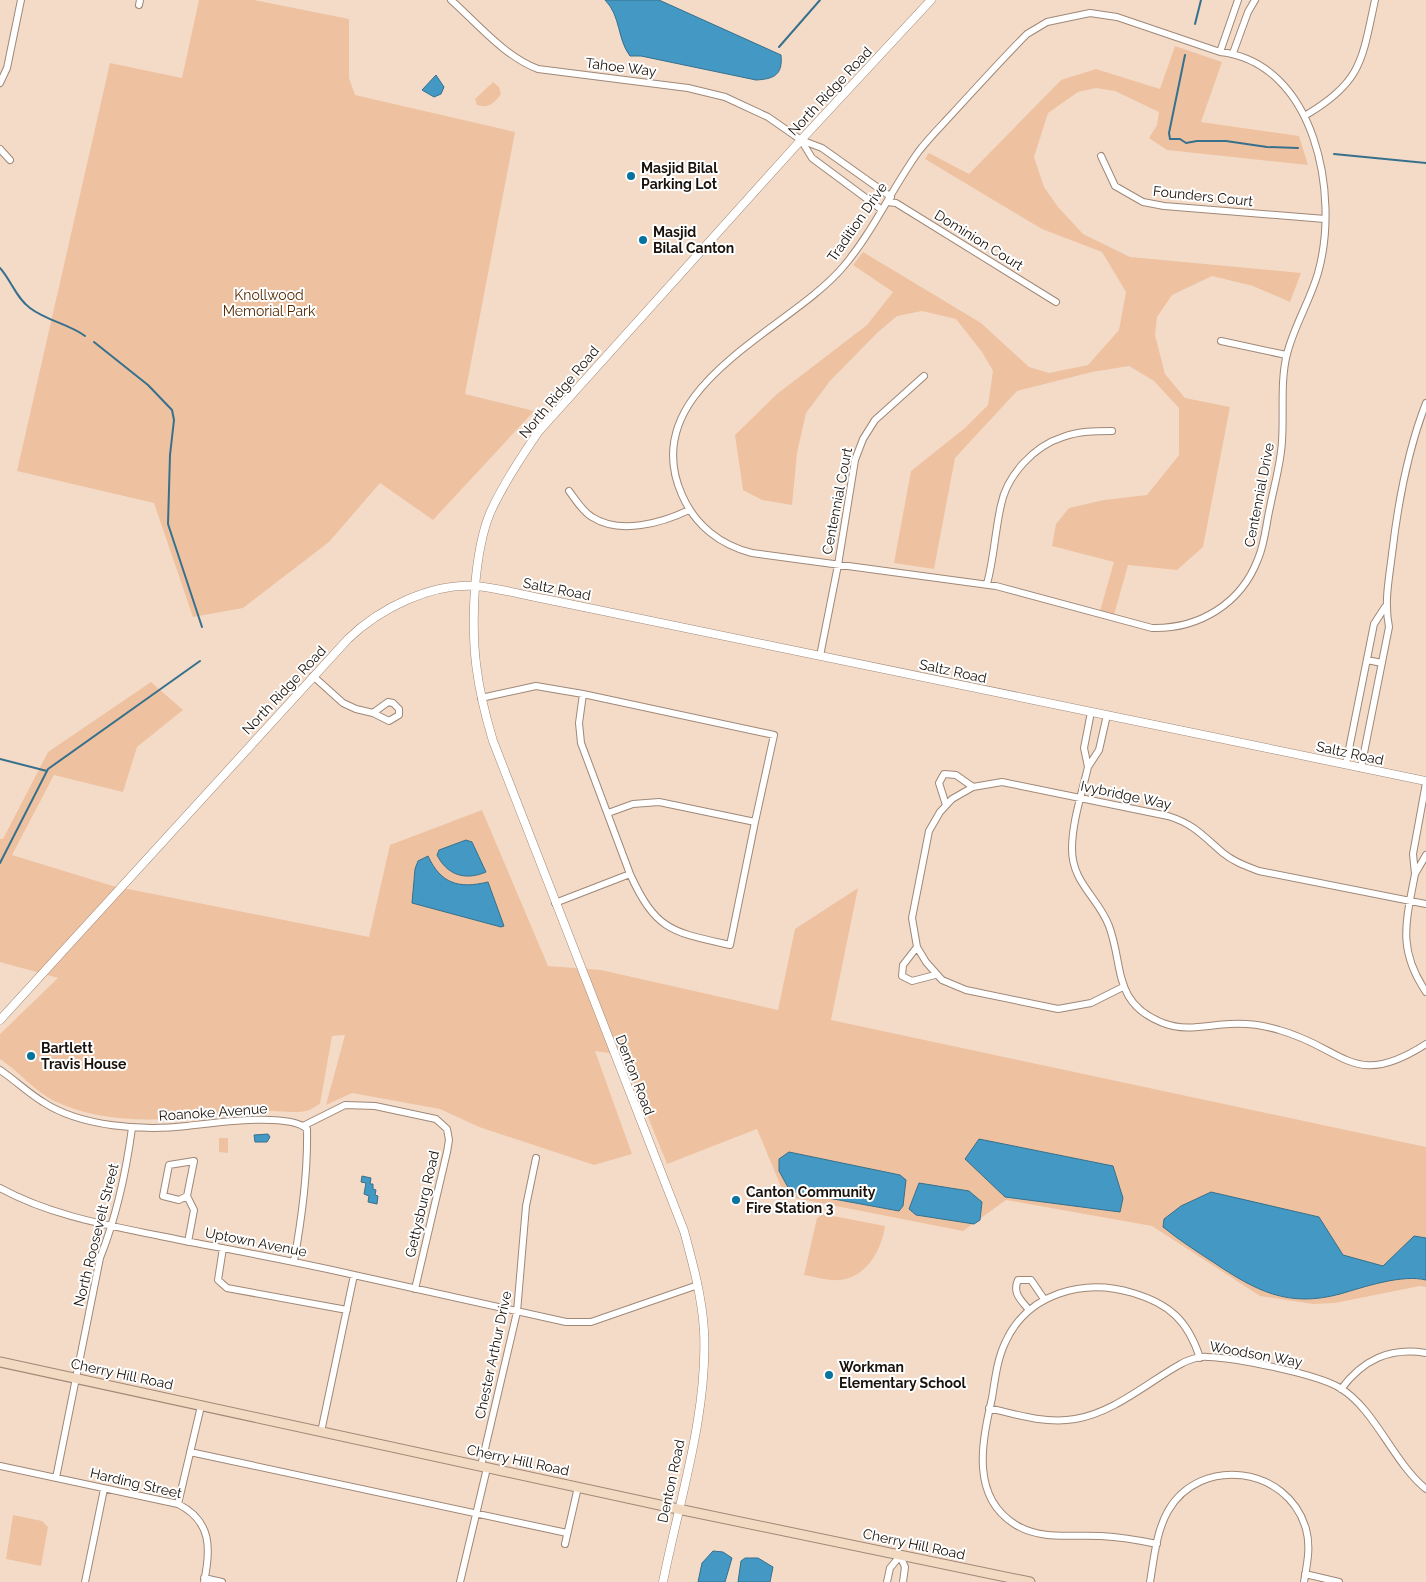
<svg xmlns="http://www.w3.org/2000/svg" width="1426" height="1582" viewBox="0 0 1426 1582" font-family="Raleway,sans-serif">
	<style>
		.green { fill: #eec2a0 }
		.water { fill: #4498c4; stroke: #37708c }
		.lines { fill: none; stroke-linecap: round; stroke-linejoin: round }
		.stream { stroke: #37708c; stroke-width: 2 }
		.minor-casing { stroke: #9f8877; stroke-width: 8 }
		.tertiary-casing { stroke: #9f8877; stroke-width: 9 }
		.secondary-casing { stroke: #9f8877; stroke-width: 11 }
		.minor { stroke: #fff; stroke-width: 6 }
		.tertiary { stroke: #fff; stroke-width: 8 }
		.secondary { stroke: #f2d9c2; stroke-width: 9 }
		.poi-dot { fill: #06729e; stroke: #fff; stroke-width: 2 }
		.labels { text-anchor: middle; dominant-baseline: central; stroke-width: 4; stroke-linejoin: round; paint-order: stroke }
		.street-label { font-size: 14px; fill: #1a120b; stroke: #fff }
		.poi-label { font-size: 14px; font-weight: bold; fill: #1a120b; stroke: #fff; text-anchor: start }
		.park-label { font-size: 14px; fill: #542a00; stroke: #fff }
	</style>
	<rect width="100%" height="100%" fill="#f4dbc8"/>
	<path class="green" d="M 199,0 L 254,0 L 349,19 L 349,78 L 355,95 L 515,132 L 465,394 L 534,411 L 433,520 L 380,483 L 329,542 L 243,608 L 193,617 L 154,503 L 17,471 L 110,63 L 182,78 Z
		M 1175,46 L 1222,62 L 1201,122 L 1299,136 L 1308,165 L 1167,150 L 1149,138 L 1157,125 L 1159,112 L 1115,91 L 1096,88 L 1078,92 L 1048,113 L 1034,157 L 1044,187 L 1058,207 L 1083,234 L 1130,257 L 1301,273 L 1290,302 L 1253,286 L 1212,276 L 1172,295 L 1157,317 L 1155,335 L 1165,374 L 1185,398 L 1230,407 L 1203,547 L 1177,570 L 1128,565 L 1114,615 L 1100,611 L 1114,562 L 1052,546 L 1056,524 L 1069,508 L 1104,500 L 1147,495 L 1179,455 L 1179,408 L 1154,381 L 1129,366 L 1092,372 L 1017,391 L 955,458 L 934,569 L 894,563 L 911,471 L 965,428 L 988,405 L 993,371 L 982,352 L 956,319 L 922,311 L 897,316 L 877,333 L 830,381 L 806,413 L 797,453 L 792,505 L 762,500 L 743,490 L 735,435 L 777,394 L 867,325 L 893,292 L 853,265 L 863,252 L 981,323 L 1029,367 L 1049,373 L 1088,365 L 1119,330 L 1126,292 L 1102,252 L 1042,229 L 925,159 L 929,153 L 969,174 L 1061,80 L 1096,69 L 1160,89 Z
		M 493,82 L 499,87 L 501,94 C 494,103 489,109 477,105 L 475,99 Z
		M 151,682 L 183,710 L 137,747 L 123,792 L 54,775 L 12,855 L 113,886 L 369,937 L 390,845 L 482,810 L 548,966 L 601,970 L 778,1010 L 795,929 L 858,888 L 831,1020 L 1426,1147 L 1426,1287 L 1420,1286 L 1335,1303 L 1313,1304 L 1260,1296 L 1152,1226 L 1006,1200 L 963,1231 L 785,1196 L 757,1129 L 667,1164 L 623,1055 L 595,1051 L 632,1154 L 594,1165 L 479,1127 L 440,1109 L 352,1093 L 326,1105 L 345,1035 L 332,1036 L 320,1104 C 316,1106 311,1110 306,1111 C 293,1114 266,1109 249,1111 C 186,1118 115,1130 54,1101 C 36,1092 18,1071 0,1059 L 0,1034 L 58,978 L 0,962 L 0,839 L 3,839 L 48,752 Z
		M 219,1138 L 228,1138 L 228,1153 L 219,1152 Z
		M 823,1214 L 885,1226 C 882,1249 867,1277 840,1280 C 828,1281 816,1277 804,1275 L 817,1218 Z
		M 13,1515 L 42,1521 L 48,1527 L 41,1566 L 6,1559 Z"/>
	<path class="water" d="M 605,0 L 659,0 L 781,55 C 783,75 774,79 756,80 L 641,56 L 630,56 C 617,39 621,16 605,0 Z
		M 436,75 L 444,87 L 441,94 L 434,97 L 422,90 Z
		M 466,840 L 472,842 L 486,872 C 465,881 447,875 437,855 L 439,850 Z
		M 428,856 C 441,884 459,889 488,882 L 504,926 L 501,927 L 412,903 L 415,869 L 418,861 Z
		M 268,1134 L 270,1137 L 267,1142 L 255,1142 L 254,1135 Z
		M 979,1139 L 1113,1166 L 1123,1198 L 1120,1212 L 1005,1197 L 965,1159 Z
		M 789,1152 L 900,1175 L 906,1180 L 903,1206 L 899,1211 L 790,1191 L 779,1171 L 779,1159 Z
		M 362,1176 L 371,1178 L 370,1184 L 373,1184 L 373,1189 L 376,1190 L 375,1195 L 378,1196 L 377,1204 L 368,1202 L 369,1196 L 364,1194 L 366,1183 L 361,1182 Z
		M 919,1183 L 969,1191 L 982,1202 L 980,1220 L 974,1224 L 916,1215 L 909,1209 Z
		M 1211,1192 L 1319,1217 L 1343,1255 L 1383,1266 L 1414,1236 L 1426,1238 L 1426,1280 C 1402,1274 1364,1287 1340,1294 C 1288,1308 1256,1291 1213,1262 C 1196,1251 1179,1240 1163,1227 L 1164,1219 L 1181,1206 Z
		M 713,1551 L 723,1552 L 732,1558 L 725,1582 L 698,1582 L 702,1563 Z
		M 758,1558 L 773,1567 L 770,1582 L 738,1582 L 741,1561 L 745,1558 Z"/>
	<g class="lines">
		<path class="stream" d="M 1195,24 L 1201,0
			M 779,47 L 820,0
			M 1185,55 L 1169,133 L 1170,139 L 1180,139 L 1186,143 L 1197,141 L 1226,141 L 1267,147 L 1298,148
			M 1334,154 L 1426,163
			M 0,268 C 11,280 16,298 30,308 C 47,321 69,324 85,336
			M 94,342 L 148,385 L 172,410 L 174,420 L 170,455 L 168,524 L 202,627
			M 0,759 L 47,771
			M 0,863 L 48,769 L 200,661"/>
		<g class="minor-casing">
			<path id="minor" d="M 451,0 C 478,24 504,56 538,69 L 688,88 L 725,97 L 768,117 L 801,140 L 822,148 L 891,197
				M 139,5 L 140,0
				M 1090,13 L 1117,17 L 1220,52 C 1316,63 1340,196 1318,273 C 1310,301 1294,326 1287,354 C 1280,381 1284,413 1282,441 C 1281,463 1274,486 1270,507 C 1266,524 1265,543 1258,559 C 1241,604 1199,629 1152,628 L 996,586 L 752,553 C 720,545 695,525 682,495 C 634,387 789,331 843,267 C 873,232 892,188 919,151 C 929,138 941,126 952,114 C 977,87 1001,60 1027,34 L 1047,22 Z
				M 1220,52 L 1238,0
				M 1233,53 L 1248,12 L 1255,0
				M 0,83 L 7,68 L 21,0
				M 1306,115 C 1362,82 1362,60 1375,0
				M 801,140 L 812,158 L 882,210
				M 0,149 L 10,160
				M 1101,156 L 1115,186 L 1143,202 L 1164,206 L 1325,219
				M 887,202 L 896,203 L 1056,302
				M 1221,341 L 1286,355
				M 569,491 C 576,500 582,511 592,517 C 620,535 662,523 689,510
				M 987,584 C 994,558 995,531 1001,505 C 1007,475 1034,446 1063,437 C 1079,431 1096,431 1112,431
				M 820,656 L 838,565 L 855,460 L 863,439 L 875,420 L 924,376
				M 1367,660 L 1382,663
				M 313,676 L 343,703 L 356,709 L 373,713 L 389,721 L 399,715 L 399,709 L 393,703 L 388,702 L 373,713
				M 583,694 L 774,735 L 755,822 L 659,802 L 633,804 L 608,813
				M 481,698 L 536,686 L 583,694 L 579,723 L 581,743 L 630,874 L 555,903
				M 1091,712 L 1084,748 L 1088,767 L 1099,750 L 1107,715
				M 1346,764 L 1374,624 L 1385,607
				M 1088,767 C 1082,793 1072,822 1072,849 C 1072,883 1098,897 1109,926 C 1124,966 1112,1003 1163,1023 C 1186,1032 1207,1025 1230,1024 C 1247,1023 1263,1025 1279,1030 C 1345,1048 1353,1091 1426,1044
				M 1361,768 L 1389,627 C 1384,602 1389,579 1392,554 C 1398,502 1407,452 1426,403
				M 1426,783 L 1413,854 L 1415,874 L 1426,855
				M 946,805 L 939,783 L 944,774 L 956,775 L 973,787
				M 630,874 C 656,931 672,932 730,945 L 755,822
				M 1415,874 C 1406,922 1397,949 1426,992
				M 917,947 L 903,965 L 902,976 L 912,981 L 935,975
				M 1123,987 L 1091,1003 L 1058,1009 L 966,990 L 942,980 L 926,962 L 917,947 L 912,918 L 929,831 L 940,812 L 952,799 L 973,787 L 1002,782 L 1168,816 C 1194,824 1203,836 1223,853 C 1234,862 1246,866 1259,871 L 1426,904
				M 0,1070 C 15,1080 28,1093 43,1102 C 81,1127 143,1131 187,1126 C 213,1123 289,1112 307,1129 C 308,1173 302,1217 294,1261
				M 303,1126 L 345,1105 L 375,1106 L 436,1119 L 447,1129 L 449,1140 L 447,1152 L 415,1289
				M 0,1188 C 49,1215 106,1225 160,1236 C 225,1249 290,1260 354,1275 L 321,1432
				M 187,1196 L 179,1200 L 163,1196 L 169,1165 L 194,1161 L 187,1196 L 194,1210 L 188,1242
				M 223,1248 L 218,1280 L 227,1288 L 347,1310
				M 354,1275 L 566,1322 L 591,1322 L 698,1285
				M 1029,1310 C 1021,1300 1012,1293 1018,1280 L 1031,1280 L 1044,1299
				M 1341,1389 C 1363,1360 1389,1347 1426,1353
				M 989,1408 C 1017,1415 1047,1424 1075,1419 C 1113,1413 1147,1383 1179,1365 C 1187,1360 1199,1356 1208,1357 C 1237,1358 1317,1374 1340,1388 C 1375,1409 1393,1462 1426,1489
				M 190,1452 L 567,1533
				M 0,1466 L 178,1504 C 212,1521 211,1549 204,1582
				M 481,1466 L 517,1312 L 526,1206 L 536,1158
				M 56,1478 L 100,1258 C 117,1215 126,1173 132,1128
				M 178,1504 L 201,1406
				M 565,1544 L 578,1487
				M 1157,1544 C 1138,1540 1120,1537 1101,1536 C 1072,1534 1043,1541 1016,1525 C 970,1497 982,1442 992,1398 C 995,1380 997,1360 1005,1343 C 1027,1293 1084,1278 1133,1293 C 1170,1304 1188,1321 1200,1358
				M 1305,1574 L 1339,1582
				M 204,1578 L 222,1582
				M 85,1582 L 104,1489
				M 460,1582 L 487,1468
				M 887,1582 L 890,1568 L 900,1556 L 905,1567 L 903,1582
				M 1150,1582 C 1154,1559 1156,1532 1168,1511 C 1200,1455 1288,1466 1306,1529 C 1311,1547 1307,1564 1304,1582"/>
		</g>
		<g class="tertiary-casing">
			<path id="tertiary" d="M 0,1020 L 348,639 C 380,608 431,583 476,586 C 499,588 522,595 545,599 L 1426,781
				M 663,1582 C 679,1501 708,1414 704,1331 C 702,1297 693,1264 684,1231 L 493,741 C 476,685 471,645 475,587 C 477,563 481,535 490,513 C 503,484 521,457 539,431 L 801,140 L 931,0"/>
		</g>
		<g class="secondary-casing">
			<path id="secondary" d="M 0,1362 L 678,1509 L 1030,1582"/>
		</g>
		<use href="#minor" class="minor"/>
		<use href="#tertiary" class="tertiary"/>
		<use href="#secondary" class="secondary"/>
	</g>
	<g class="poi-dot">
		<circle cx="631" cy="176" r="5"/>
		<circle cx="643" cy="240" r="5"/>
		<circle cx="31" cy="1056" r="5"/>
		<circle cx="736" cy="1200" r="5"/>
		<circle cx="829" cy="1375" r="5"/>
	</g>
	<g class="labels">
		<g class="street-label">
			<text transform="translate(621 67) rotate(7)">Tahoe Way</text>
			<text transform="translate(830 91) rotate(-47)">North Ridge Road</text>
			<text transform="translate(1203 196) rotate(6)">Founders Court</text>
			<text transform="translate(857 222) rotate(-55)">Tradition Drive</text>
			<text transform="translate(979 240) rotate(32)">Dominion Court</text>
			<text transform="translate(559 392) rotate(-50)">North Ridge Road</text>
			<text transform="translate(1259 495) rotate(-79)">Centennial Drive</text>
			<text transform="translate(837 501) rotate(-79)">Centennial Court</text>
			<text transform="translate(557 589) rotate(11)">Saltz Road</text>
			<text transform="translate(953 671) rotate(12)">Saltz Road</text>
			<text transform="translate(284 690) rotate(-47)">North Ridge Road</text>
			<text transform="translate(1350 753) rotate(12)">Saltz Road</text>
			<text transform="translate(1126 795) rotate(12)">Ivybridge Way</text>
			<text transform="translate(635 1075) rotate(69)">Denton Road</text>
			<text transform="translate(213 1112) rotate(-4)">Roanoke Avenue</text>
			<text transform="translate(422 1204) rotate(-77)">Gettysburg Road</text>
			<text transform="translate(96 1235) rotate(-76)">North Roosevelt Street</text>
			<text transform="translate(256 1242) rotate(11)">Uptown Avenue</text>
			<text transform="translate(1256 1354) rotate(10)">Woodson Way</text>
			<text transform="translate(493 1355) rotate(-78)">Chester Arthur Drive</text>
			<text transform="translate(122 1374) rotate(12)">Cherry Hill Road</text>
			<text transform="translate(518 1460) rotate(12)">Cherry Hill Road</text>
			<text transform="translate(671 1481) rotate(-78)">Denton Road</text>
			<text transform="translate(136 1483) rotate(13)">Harding Street</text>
			<text transform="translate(914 1544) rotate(12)">Cherry Hill Road</text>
		</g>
		<g class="poi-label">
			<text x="641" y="168">Masjid Bilal<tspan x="641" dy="16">Parking Lot</tspan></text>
			<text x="653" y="232">Masjid<tspan x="653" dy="16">Bilal Canton</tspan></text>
			<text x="41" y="1048">Bartlett<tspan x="41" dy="16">Travis House</tspan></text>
			<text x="746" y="1192">Canton Community<tspan x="746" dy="16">Fire Station 3</tspan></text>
			<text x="839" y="1367">Workman<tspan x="839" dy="16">Elementary School</tspan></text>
		</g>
		<g class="park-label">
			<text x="269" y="295">Knollwood<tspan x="269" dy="16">Memorial Park</tspan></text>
		</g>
	</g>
</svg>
